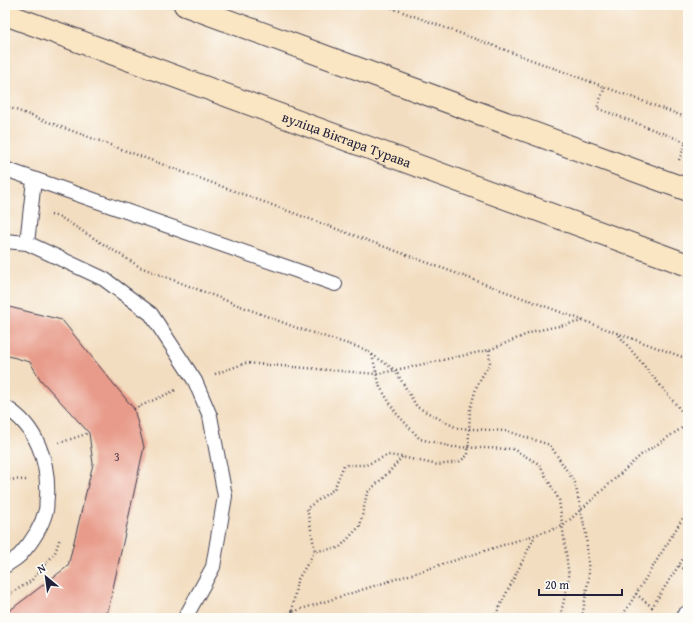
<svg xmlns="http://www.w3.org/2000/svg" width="693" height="623" viewBox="0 0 693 623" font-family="'Gentium Book Plus',serif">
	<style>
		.building { fill: #e89b8a }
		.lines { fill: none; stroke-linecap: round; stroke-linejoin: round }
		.service-casing { stroke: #413e4f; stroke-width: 16 }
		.tertiary-casing { stroke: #413e4f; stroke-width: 24 }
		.secondary-casing { stroke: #413e4f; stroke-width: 24 }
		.path { stroke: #413e4f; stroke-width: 2.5; stroke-dasharray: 1 3; stroke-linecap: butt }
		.service { stroke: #fff; stroke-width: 14 }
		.tertiary { stroke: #fff; stroke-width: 22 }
		.secondary { stroke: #fbe6c4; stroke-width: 22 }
		.labels { text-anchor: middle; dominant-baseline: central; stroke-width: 3; stroke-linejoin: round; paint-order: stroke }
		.number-label { font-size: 12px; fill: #54404f }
		.street-label { font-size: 14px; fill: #22223b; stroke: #fdfcf7 }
	</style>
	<rect width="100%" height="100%" fill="#fdfcf7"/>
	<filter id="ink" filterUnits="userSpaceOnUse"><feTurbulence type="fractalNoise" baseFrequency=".025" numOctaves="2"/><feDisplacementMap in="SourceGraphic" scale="8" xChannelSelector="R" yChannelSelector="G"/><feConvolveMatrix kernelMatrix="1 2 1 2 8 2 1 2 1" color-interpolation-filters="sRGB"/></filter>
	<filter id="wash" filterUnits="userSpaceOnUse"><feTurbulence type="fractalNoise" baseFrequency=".012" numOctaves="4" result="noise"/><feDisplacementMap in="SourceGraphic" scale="16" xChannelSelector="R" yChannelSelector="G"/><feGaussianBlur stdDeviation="0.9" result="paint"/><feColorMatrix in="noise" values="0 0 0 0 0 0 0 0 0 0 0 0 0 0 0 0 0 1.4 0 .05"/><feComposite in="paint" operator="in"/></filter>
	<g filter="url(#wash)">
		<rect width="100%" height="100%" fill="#f3ddc0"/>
		<g id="blocks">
			<path class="building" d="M 5,306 L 62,320 L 134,409 L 144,447 L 108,611 L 96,618 L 5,618 L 5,614 L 68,566 L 93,464 L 89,433 L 40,379 L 30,362 L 5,355 Z"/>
		</g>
	</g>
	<g filter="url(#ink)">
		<use href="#blocks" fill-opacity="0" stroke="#413e4f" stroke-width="1"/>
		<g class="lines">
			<g class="service-casing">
				<path id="service" d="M 5,169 L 335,284
					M 5,241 L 27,243 L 104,279 L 151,314 L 195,381 L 210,416 L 225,496 L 213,567 L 185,618
					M 27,243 L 34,180
					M 5,407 C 37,426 49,462 47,497 C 46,501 47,506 46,510 C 42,526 31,543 20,555 C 16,559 10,562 5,566"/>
			</g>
			<g class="tertiary-casing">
				<path id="tertiary" d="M 687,618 L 688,617"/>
			</g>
			<g class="secondary-casing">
				<g id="secondary">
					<path d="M 185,5 L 688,190"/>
					<path id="s1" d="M 5,14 L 688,265"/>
				</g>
			</g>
			<path class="path" d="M 384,5 L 688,118
				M 605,87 L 597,108 L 688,143
				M 5,106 L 617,333 L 688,419
				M 679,160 L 686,142
				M 51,215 L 60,217 L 140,267 L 297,328 L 364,349 L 395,370 L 417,407 L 457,428 L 507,431 L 550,445 L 575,483 L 586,534 L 589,575 L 582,618
				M 617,333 L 688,359
				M 372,355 L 380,387 L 396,413 L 420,439 L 453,447 L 513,449 L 539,464 L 559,500 L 569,576 L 560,618
				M 215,374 L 246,363 L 377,374 L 489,350 L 535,331 L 583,321
				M 134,409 L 176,390
				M 59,443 L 89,433
				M 402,457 L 390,471 L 367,493 L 360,526 L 339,548 L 315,551 L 307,508 L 334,489 L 344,465 L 366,465 L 388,455 L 402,457 L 438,465 L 459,462 L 468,455 L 470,409 L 477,385 L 490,363 L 489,350
				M 5,479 L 26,480
				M 315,551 L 297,581 L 292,612 L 563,526 L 641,455 L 688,424
				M 679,566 L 688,571
				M 636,594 L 652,607 L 688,551
				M 5,597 L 31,581 L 55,553 L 60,538
				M 277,618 L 292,612 L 293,618
				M 494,618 L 535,536
				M 621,618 L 688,510"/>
			<use href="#service" class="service"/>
			<use href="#tertiary" class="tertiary"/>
			<use href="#secondary" class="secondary"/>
		</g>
	</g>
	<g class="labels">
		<g class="number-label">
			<text x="117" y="456">3</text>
		</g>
		<g class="street-label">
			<text stroke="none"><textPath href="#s1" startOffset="364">вуліца Віктара Турава</textPath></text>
		</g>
	</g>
	<rect width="693" height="623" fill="none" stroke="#fdfcf7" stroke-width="20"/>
	<g transform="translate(46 577) rotate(331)" stroke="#fdfcf7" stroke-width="3" paint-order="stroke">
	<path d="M0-3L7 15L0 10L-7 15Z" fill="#22223b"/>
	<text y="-6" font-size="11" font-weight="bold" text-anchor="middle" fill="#22223b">N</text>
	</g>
	<path d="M539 589v6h83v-6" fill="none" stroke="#22223b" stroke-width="2"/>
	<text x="545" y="589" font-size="12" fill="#22223b" stroke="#fdfcf7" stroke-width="3" paint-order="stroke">20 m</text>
</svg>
